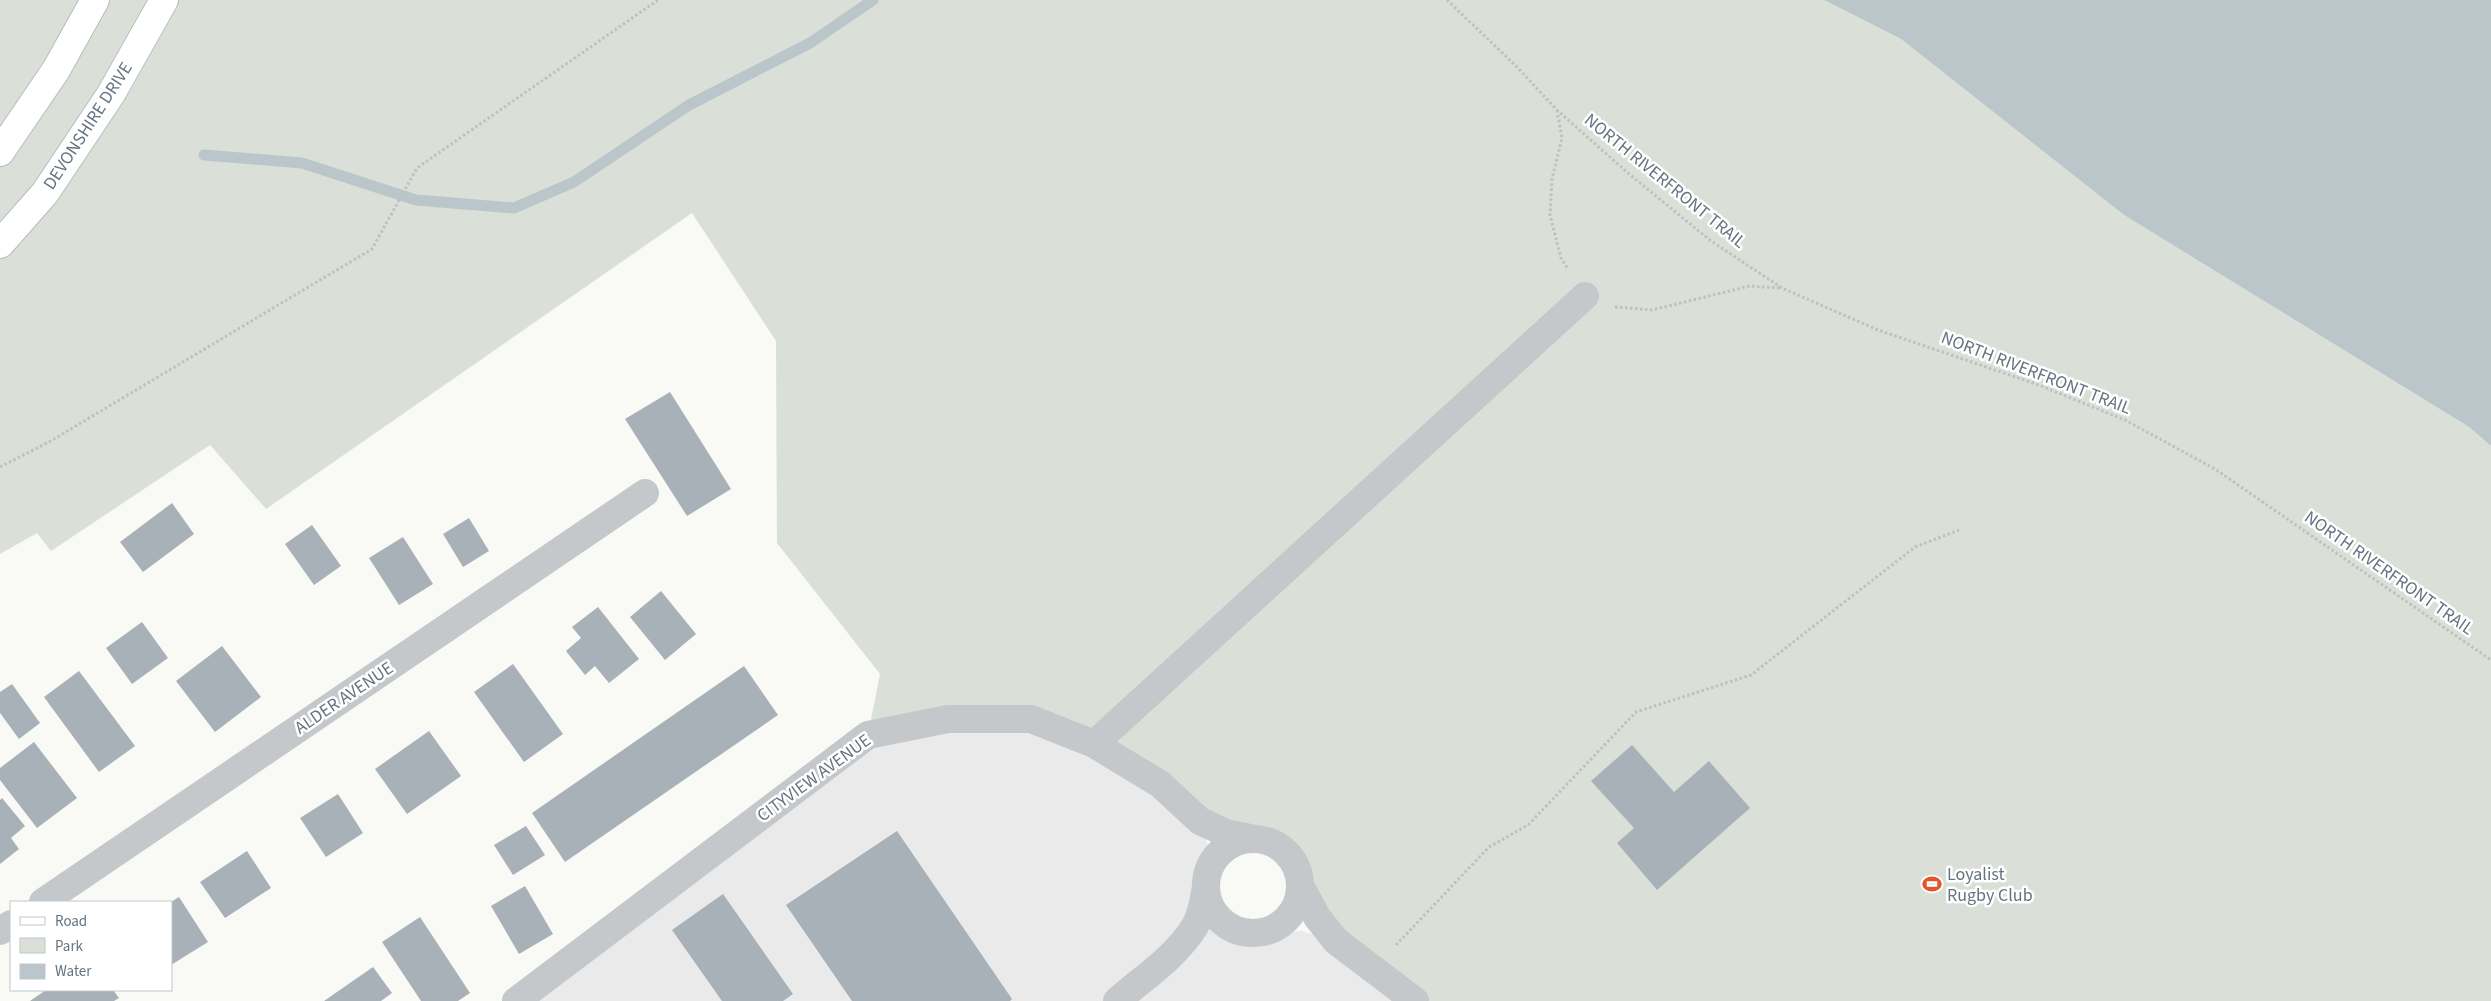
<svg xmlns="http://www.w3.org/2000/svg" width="2491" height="1001" viewBox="0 0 2491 1001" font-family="'Source Sans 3',sans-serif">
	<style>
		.built { fill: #e9eae9 }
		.green { fill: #dae0d7 }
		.water { fill: #bac6ca }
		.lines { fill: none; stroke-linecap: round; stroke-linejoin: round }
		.stream { stroke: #bac6ca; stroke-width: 11 }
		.building { fill: #a8b1b7 }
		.primary-casing { stroke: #b7bcbf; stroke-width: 30 }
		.path { stroke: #bec0c3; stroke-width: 3; stroke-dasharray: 2.5 2.5; stroke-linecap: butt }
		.street { stroke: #c4c8cb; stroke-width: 28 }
		.primary { stroke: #fff; stroke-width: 28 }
		.labels { text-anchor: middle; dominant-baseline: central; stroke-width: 5; stroke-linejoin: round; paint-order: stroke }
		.street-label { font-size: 18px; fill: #647481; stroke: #fff }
		.poi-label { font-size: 18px; fill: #647481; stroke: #fff; text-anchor: start }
	</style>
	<rect width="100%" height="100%" fill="#f9f9f6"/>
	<path class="built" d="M 1031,719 L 1200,821 L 1208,845 L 1209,871 L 1206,886 L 1209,901 L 1216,915 L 1226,925 L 1239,932 L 1254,934 L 1301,931 L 1336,941 L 1415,1001 L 516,1001 L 868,735 Z"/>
	<path class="green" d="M 0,0 L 1824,0 L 1901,39 L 2124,215 L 2469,427 L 2491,446 L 2491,1001 L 1415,1001 L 1301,887 L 1299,873 L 1293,859 L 1283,849 L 1270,842 L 1226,833 L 1031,719 L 868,735 L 880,674 L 777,543 L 776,341 L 692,213 L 266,509 L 210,445 L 51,551 L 37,533 L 0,554 Z"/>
	<path class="water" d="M 1824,0 L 2491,0 L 2491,446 L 2469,427 L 2124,215 L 1901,39 Z"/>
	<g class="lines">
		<path class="stream" d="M 204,155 L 302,163 L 416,200 L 514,208 L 574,182 L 689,105 L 810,43 L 873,0"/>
	</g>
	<path class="building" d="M 670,392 L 731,489 L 687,516 L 625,419 Z
		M 172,503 L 194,534 L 143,572 L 120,542 Z
		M 469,518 L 489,551 L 463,567 L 443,534 Z
		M 312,525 L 341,566 L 314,585 L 285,544 Z
		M 403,537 L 433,584 L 399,605 L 369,558 Z
		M 661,591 L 696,634 L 665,660 L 630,617 Z
		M 598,607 L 639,659 L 609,683 L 595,666 L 585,675 L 566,651 L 581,638 L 572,627 Z
		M 142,622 L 168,658 L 132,684 L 106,648 Z
		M 222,646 L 261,697 L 215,732 L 176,681 Z
		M 513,664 L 563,734 L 524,762 L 474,692 Z
		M 744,666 L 778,715 L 565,862 L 532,813 Z
		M 79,671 L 135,746 L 99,772 L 44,697 Z
		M 12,684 L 40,723 L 19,739 L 0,713 L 0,692 Z
		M 429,731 L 461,776 L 407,814 L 375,769 Z
		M 34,742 L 77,798 L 37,828 L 0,780 L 0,768 Z
		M 1632,745 L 1674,792 L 1709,761 L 1750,808 L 1657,890 L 1617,843 L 1634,828 L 1591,781 Z
		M 338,794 L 363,833 L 326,857 L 300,818 Z
		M 2,798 L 25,826 L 11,838 L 19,849 L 0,864 L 0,800 Z
		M 526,826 L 545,855 L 513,875 L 494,845 Z
		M 897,831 L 1012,999 L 1010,1001 L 852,1001 L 786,905 Z
		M 247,851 L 271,888 L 225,918 L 200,882 Z
		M 525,886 L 553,934 L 519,954 L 491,906 Z
		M 723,894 L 793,994 L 783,1001 L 722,1001 L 672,930 Z
		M 179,897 L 208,942 L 171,965 L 171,902 Z
		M 420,917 L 470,993 L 458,1001 L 421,1001 L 382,942 Z
		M 373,967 L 392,993 L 381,1001 L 324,1001 Z
		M 46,990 L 113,990 L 119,998 L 114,1001 L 30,1001 Z"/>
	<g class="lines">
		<g class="primary-casing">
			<path id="primary" d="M 0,152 L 56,70 L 95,0
				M 0,244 L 45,193 L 111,94 L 164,0"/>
		</g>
		<path class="path" d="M 1447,0 L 1516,66 L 1557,110 L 1629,174 L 1711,241 L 1782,288 L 1878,330 L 2036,384 L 2125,420 L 2215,469 L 2491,660
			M 1557,110 L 1562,138 L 1552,179 L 1550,215 L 1561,258 L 1568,269
			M 1615,307 L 1652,310 L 1750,286 L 1780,288
			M 0,467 L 49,442 L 372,249 L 417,168 L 658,0
			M 1396,945 L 1489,847 L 1528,825 L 1636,712 L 1751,675 L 1915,547 L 1959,530"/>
		<path class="street" d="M 1094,744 L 1585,296
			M1206 886a47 47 0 1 1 94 0a47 47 0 1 1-94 0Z
			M 1301,887 L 1317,917 L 1336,941 L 1415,1001
			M 43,902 L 645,493
			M 0,931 L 11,924
			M 516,1001 L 868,735 L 948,719 L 1031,719 L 1094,744 L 1160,784 L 1200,821 L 1226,833 L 1255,839
			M 1117,1001 C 1143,978 1176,957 1195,926 C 1202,914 1204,899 1206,886"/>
		<use href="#primary" class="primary"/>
	</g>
	<defs>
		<g id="stadium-bare" transform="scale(1.5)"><path d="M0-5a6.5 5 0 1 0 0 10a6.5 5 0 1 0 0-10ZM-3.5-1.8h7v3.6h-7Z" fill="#e3552c" stroke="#fff" stroke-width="2.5" paint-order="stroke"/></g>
	</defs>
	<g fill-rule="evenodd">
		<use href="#stadium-bare" x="1932" y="884"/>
	</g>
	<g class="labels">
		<g class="street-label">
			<text transform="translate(88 126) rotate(-57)">DEVONSHIRE DRIVE</text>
			<text transform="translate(1665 181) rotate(39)">NORTH RIVERFRONT TRAIL</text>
			<text transform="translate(2036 373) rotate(21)">NORTH RIVERFRONT TRAIL</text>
			<text transform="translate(2389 573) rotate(35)">NORTH RIVERFRONT TRAIL</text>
			<text transform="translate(344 698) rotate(-34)">ALDER AVENUE</text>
			<text transform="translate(814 778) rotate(-36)">CITYVIEW AVENUE</text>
		</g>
		<g class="poi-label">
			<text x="1947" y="874">Loyalist<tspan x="1947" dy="21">Rugby Club</tspan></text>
		</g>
	</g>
	<rect x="10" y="901" width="162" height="90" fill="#ffffff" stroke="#c1c7cd"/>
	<rect x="20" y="917" width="25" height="8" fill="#ffffff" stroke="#c1c7cd"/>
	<text x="55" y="926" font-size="15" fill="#647481">Road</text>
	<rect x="20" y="938" width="25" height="15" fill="#dae0d7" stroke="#c1c7cd"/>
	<text x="55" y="951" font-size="15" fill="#647481">Park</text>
	<rect x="20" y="964" width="25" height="15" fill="#bac6ca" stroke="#c1c7cd"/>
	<text x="55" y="976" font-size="15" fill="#647481">Water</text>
</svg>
